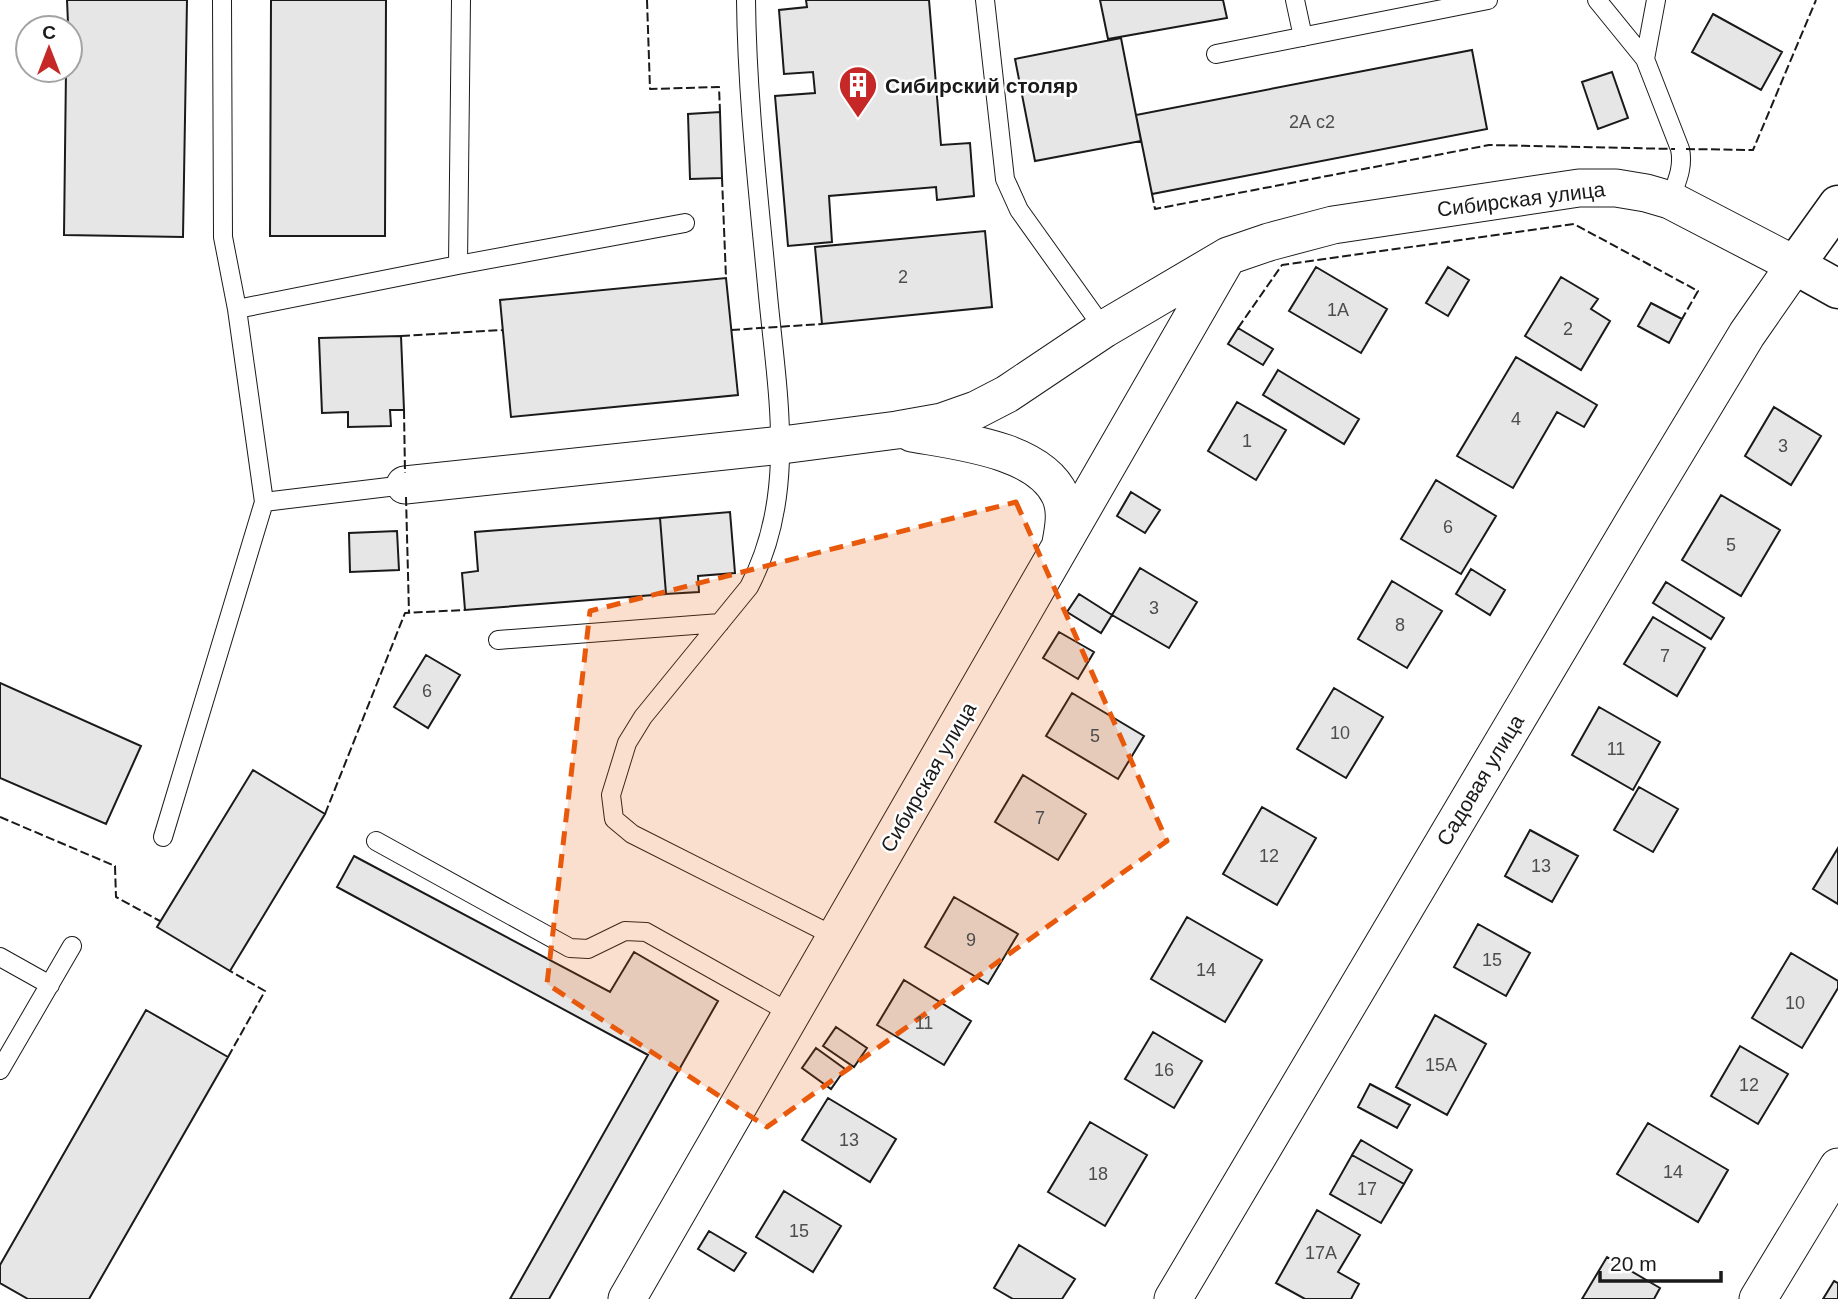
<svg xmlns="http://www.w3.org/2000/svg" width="1838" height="1299" viewBox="0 0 1838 1299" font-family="Arial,sans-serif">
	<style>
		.building { fill: #e6e6e6; stroke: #1a1a1a; stroke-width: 2 }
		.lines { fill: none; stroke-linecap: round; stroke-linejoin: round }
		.lane-casing { stroke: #1a1a1a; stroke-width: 20 }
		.street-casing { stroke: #1a1a1a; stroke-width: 39 }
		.secondary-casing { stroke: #1a1a1a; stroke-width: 41 }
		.lane { stroke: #fff; stroke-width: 18 }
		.street { stroke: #fff; stroke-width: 37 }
		.secondary { stroke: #fff; stroke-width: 38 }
		.fence { stroke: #1a1a1a; stroke-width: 2; stroke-dasharray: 9 3.5; stroke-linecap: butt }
		.marked { fill: #e8590c; fill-opacity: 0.2; stroke: #e8590c; stroke-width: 5; stroke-dasharray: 14 9; stroke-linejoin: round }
		.labels { text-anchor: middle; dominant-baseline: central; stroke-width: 5; stroke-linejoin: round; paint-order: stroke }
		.number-label { font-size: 18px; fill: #4d4d4d }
		.poi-label { font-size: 21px; font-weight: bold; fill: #1a1a1a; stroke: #fff; text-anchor: start }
		.street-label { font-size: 21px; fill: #1a1a1a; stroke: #fff }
	</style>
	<rect width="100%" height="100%" fill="#fff"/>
	<path class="building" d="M 67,0 L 187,0 L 183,237 L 64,235 L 66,70 L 70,70 Z
		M 271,0 L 386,0 L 385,236 L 270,236 Z
		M 806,0 L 929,0 L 941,145 L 970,143 L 974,196 L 937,200 L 936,187 L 829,196 L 832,242 L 788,246 L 775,96 L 815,93 L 813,72 L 784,74 L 779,10 L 807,7 Z
		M 1100,0 L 1223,0 L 1227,18 L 1108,39 Z
		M 1713,14 L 1782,52 L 1761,90 L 1692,52 Z
		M 1121,38 L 1141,141 L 1035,161 L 1015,59 Z
		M 1472,50 L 1487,129 L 1152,194 L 1136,115 Z
		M 1612,72 L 1628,118 L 1598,129 L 1582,82 Z
		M 720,112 L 722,178 L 690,179 L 688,114 Z
		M 985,231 L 992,307 L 822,324 L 815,247 Z
		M 1316,267 L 1387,309 L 1361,353 L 1289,311 Z
		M 1448,267 L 1469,280 L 1448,316 L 1426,303 Z
		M 1561,277 L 1598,299 L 1591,309 L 1610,321 L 1581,370 L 1525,336 Z
		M 726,278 L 738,395 L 511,417 L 500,300 Z
		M 1651,303 L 1682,319 L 1669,343 L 1638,326 Z
		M 1238,328 L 1273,349 L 1263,365 L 1228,344 Z
		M 401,336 L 404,410 L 390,410 L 391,426 L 348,427 L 348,412 L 322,413 L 319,338 Z
		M 1516,357 L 1597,405 L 1584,427 L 1557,412 L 1513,488 L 1457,456 Z
		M 1278,370 L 1359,419 L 1344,444 L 1263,395 Z
		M 1237,402 L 1286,430 L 1256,480 L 1208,451 Z
		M 1774,407 L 1821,436 L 1791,485 L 1745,456 Z
		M 1436,480 L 1496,516 L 1461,574 L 1401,539 Z
		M 1131,492 L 1160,510 L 1145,533 L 1117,516 Z
		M 1721,495 L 1780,530 L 1741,596 L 1682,560 Z
		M 730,512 L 735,573 L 698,576 L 699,592 L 666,594 L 660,518 Z
		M 660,518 L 666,594 L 465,610 L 462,573 L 478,571 L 475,532 Z
		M 397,531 L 399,570 L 350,572 L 349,533 Z
		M 1140,568 L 1197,602 L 1169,648 L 1112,615 Z
		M 1471,569 L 1505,590 L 1490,615 L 1456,594 Z
		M 1392,581 L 1442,611 L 1407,668 L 1358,639 Z
		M 1666,582 L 1724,618 L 1711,639 L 1653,603 Z
		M 1079,594 L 1112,615 L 1101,633 L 1067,612 Z
		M 1653,617 L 1705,648 L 1677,696 L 1624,664 Z
		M 1059,632 L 1094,652 L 1078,679 L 1043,658 Z
		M 426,655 L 460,675 L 428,728 L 394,707 Z
		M 0,683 L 141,746 L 106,824 L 0,778 Z
		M 1334,688 L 1383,717 L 1346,778 L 1297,749 Z
		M 1072,693 L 1144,736 L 1118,779 L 1046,736 Z
		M 1599,707 L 1660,742 L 1633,790 L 1572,755 Z
		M 253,770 L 325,814 L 230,971 L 157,927 Z
		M 1023,775 L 1086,814 L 1058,860 L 995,822 Z
		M 1639,787 L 1678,809 L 1653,852 L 1614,830 Z
		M 1262,807 L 1316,838 L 1277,905 L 1223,874 Z
		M 1530,830 L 1578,856 L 1552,902 L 1505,876 Z
		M 1838,848 L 1838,904 L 1813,889 Z
		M 354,856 L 610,992 L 634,952 L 718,1001 L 549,1299 L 510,1299 L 648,1055 L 337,887 Z
		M 954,897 L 1018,934 L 988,984 L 925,947 Z
		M 1187,917 L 1262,960 L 1225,1022 L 1151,979 Z
		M 1478,924 L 1530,953 L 1506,996 L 1454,967 Z
		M 1791,953 L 1838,981 L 1838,988 L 1802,1048 L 1752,1018 Z
		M 904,980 L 971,1021 L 944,1065 L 877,1025 Z
		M 146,1010 L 228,1057 L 89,1299 L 28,1299 L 0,1283 L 0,1265 Z
		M 1435,1015 L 1486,1044 L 1447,1115 L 1396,1087 Z
		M 836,1027 L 867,1048 L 854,1067 L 823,1046 Z
		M 1153,1032 L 1202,1061 L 1174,1108 L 1125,1079 Z
		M 1740,1046 L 1788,1074 L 1758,1124 L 1711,1096 Z
		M 816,1048 L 845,1069 L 831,1089 L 802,1068 Z
		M 1370,1084 L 1410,1105 L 1397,1128 L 1358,1107 Z
		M 828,1098 L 896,1139 L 870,1182 L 802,1140 Z
		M 1090,1122 L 1147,1155 L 1105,1226 L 1048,1192 Z
		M 1648,1123 L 1728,1170 L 1698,1222 L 1617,1174 Z
		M 1361,1140 L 1412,1170 L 1404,1184 L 1352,1155 Z
		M 1352,1155 L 1404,1184 L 1381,1223 L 1330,1194 Z
		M 784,1191 L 841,1226 L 813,1272 L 756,1237 Z
		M 1317,1210 L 1360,1235 L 1338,1272 L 1359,1284 L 1351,1299 L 1305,1299 L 1276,1283 Z
		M 709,1231 L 746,1253 L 734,1271 L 698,1249 Z
		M 1019,1245 L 1075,1279 L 1062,1299 L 1013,1299 L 994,1288 Z
		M 1607,1257 L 1660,1288 L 1654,1299 L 1582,1299 Z
		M 1834,1281 L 1838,1283 L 1838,1299 L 1823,1299 Z"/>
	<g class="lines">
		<g class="lane-casing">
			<path id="lane" d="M 746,0 C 747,95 758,190 767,285 C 776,387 799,493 749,587 L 643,717 L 627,743 L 611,795 L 614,819 L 632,834 L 836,937
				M 985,0 L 1005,179 L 1019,210 L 1104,329
				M 1295,0 L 1303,37
				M 1597,0 L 1645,59 L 1680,149 C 1684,168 1676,183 1670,200
				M 1216,54 L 1488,0
				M 1645,59 L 1656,0
				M 458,265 L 685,223
				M 237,309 L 458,265 L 461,0
				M 264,502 L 405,485
				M 498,640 L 720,623
				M 163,837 L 264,502 L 237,309 L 223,237 L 222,0
				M 376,841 L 570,948 L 588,949 L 625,931 L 646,932 L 792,1014
				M 0,957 L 50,985
				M 0,1070 L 72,946"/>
		</g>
		<g class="street-casing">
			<path id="street" d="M 912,433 C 956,441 1039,449 1060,495 C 1067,510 1064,527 1061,543
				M 405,485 L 782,445 L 897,430 L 942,422 L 976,410 L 1007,394 L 1104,329 L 1228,256 L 1269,242 L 1333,225 L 1579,188 L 1616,188 L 1646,193 L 1670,200 L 1795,265 L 1747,334 L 1642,508 L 1173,1299
				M 627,1299 L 1226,259
				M 1758,1299 L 1838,1167"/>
		</g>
		<g class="secondary-casing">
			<path id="secondary" d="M 1838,205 L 1795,265 L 1838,289"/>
		</g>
		<use href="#lane" class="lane"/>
		<use href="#street" class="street"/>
		<use href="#secondary" class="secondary"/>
		<path class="fence" d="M 647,0 L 650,89 L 719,87 L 720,112
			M 1686,149 L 1753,150 L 1816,0
			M 722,178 L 726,278
			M 1152,194 L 1155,209 L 1489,145 L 1675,149
			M 1238,328 L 1282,265 L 1574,224 L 1698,291 L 1682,319
			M 731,330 L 822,324
			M 401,336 L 503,330
			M 404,410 L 405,473
			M 406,497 L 409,613
			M 325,814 L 405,613 L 465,610
			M 0,817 L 115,866 L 116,897 L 160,921
			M 228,1057 L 265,991 L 230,971"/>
	</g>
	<path class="marked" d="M 1016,502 L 1167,841 L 767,1127 L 547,984 L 590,611 Z"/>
	<defs>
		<g id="building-pin" transform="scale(2.0125)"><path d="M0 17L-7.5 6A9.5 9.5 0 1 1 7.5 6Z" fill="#c62828" stroke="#fff"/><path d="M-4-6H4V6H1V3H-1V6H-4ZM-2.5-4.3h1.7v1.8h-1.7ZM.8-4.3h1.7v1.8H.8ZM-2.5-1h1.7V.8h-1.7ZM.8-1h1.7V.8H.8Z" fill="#fff"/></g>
	</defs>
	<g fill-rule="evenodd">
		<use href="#building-pin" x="858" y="85"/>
	</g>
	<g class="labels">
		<g class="number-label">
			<text x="1312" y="122">2А с2</text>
			<text x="903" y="277">2</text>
			<text x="1338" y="310">1А</text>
			<text x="1568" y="329">2</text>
			<text x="1516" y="419">4</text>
			<text x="1247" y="441">1</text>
			<text x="1783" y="446">3</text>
			<text x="1448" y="527">6</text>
			<text x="1731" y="545">5</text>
			<text x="1154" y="608">3</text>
			<text x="1400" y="625">8</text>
			<text x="1665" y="656">7</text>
			<text x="427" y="691">6</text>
			<text x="1340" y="733">10</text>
			<text x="1095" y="736">5</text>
			<text x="1616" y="749">11</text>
			<text x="1040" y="818">7</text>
			<text x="1269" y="856">12</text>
			<text x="1541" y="866">13</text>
			<text x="971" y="940">9</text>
			<text x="1492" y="960">15</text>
			<text x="1206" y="970">14</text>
			<text x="1795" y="1003">10</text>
			<text x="924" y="1023">11</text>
			<text x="1441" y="1065">15А</text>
			<text x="1164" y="1070">16</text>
			<text x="1749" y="1085">12</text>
			<text x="849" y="1140">13</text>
			<text x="1673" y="1172">14</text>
			<text x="1098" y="1174">18</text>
			<text x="1367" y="1189">17</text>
			<text x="799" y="1231">15</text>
			<text x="1321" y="1253">17А</text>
		</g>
		<g class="poi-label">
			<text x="885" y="85">Сибирский столяр</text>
		</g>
		<g class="street-label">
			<text transform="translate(1521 199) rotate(-7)">Сибирская улица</text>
			<text transform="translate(928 777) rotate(-60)">Сибирская улица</text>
			<text transform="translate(1480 780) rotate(-59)">Садовая улица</text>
		</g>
	</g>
	<g transform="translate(49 49)"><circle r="33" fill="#ffffff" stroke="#a3a3a3" stroke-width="2"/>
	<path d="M0-5L12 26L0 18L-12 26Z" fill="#c62828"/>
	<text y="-10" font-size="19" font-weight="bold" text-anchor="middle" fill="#1a1a1a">С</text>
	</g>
	<path d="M1600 1271v10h121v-10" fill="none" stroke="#1a1a1a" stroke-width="3.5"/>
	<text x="1610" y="1271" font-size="21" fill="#1a1a1a" stroke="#ffffff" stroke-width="5" paint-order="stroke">20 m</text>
</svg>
